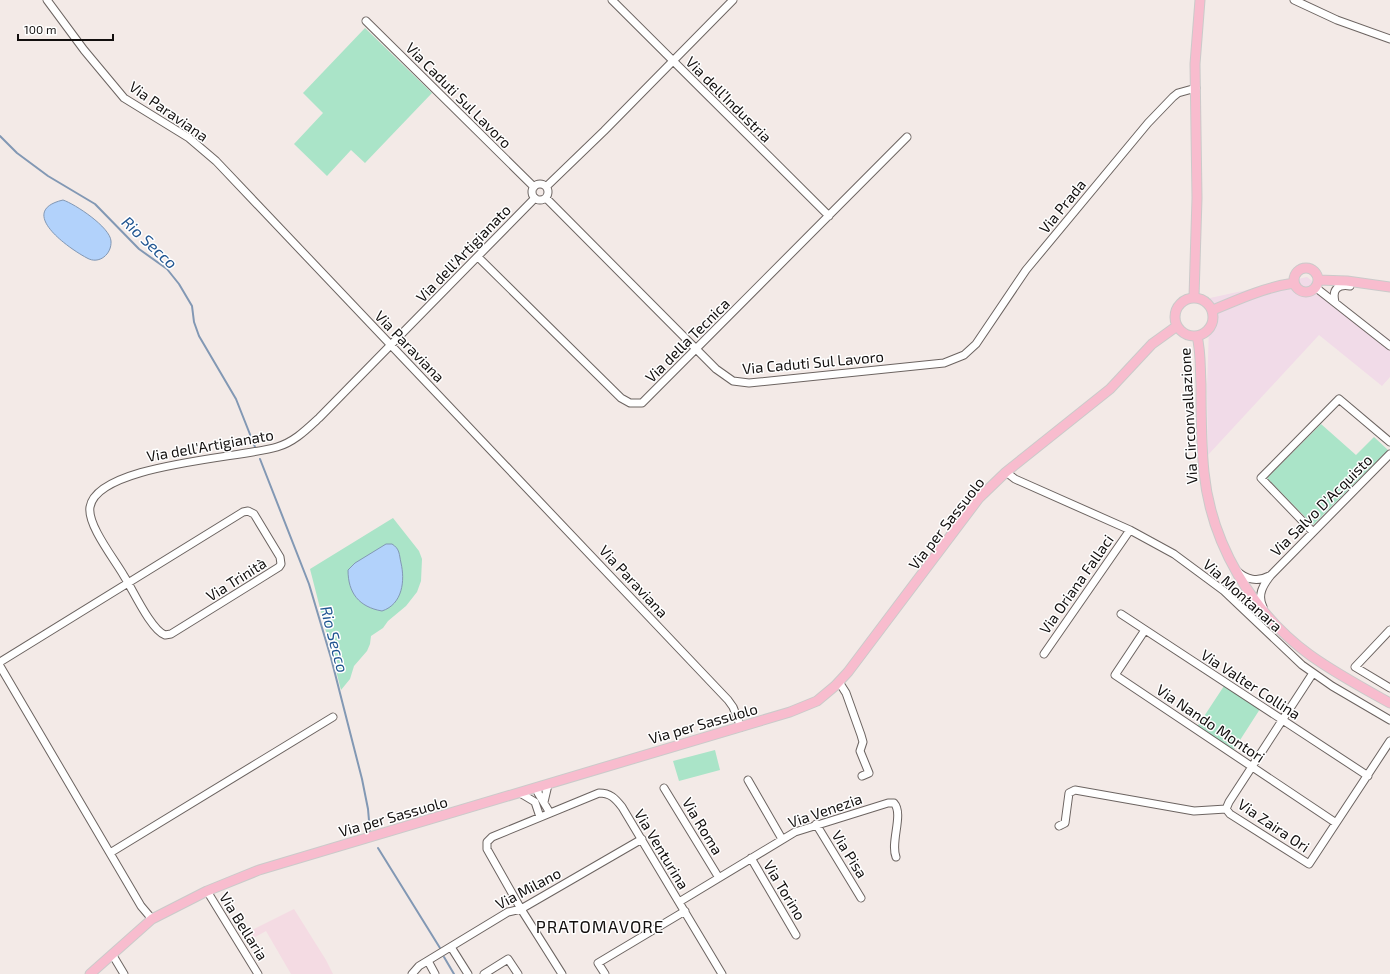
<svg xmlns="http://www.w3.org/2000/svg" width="1390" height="974" viewBox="0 0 1390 974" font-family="'Exo 2',sans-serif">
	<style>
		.commercial { fill: #f1dbe8 }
		.education { fill: #f4dbe3 }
		.green { fill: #aae4c8 }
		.water { fill: #b2d2fb; stroke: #8298b4 }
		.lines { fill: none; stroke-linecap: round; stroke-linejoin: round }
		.stream { stroke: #8298b4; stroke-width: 2 }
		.minor-casing { stroke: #6c6461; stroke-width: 9 }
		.major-casing { stroke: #cbcaca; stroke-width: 11 }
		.minor { stroke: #fff; stroke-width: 7 }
		.major { stroke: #f8bcce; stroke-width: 9 }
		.labels { text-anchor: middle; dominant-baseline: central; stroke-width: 3; stroke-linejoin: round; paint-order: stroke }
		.street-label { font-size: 15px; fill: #120f0e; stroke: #fff }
		.water-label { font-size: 16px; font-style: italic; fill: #205591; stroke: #fff }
		.quarter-label { font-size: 17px; letter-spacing: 1px; fill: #120f0e; stroke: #fff }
	</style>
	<rect width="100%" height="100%" fill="#f3eae7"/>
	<path class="commercial" d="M 1307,277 L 1390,340 L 1390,377 L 1382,386 L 1319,335 L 1208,455 L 1207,388 L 1210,298 Z"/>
	<path class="education" d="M 294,909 L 326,960 L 333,974 L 291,974 L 266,931 L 248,941 L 244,934 Z"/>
	<path class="green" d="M 365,28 L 432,93 L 365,163 L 351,150 L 327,176 L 294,144 L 323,113 L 303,93 Z
		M 1321,424 L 1356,455 L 1374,437 L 1388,450 L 1313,525 L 1267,478 Z
		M 393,518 L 419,551 L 422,559 L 421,581 L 417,592 L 406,606 L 388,621 L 383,628 L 371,636 L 370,644 L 367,651 L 354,666 L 350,679 L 341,690 L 310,569 Z
		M 1224,686 L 1260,709 L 1233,751 L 1197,727 Z
		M 715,750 L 720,770 L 679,781 L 673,761 Z"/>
	<path class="water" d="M 63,200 C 75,204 110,227 111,241 C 112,254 99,265 87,258 C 68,248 16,211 63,200 Z
		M 386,544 L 392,544 C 400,549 399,554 401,563 C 405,580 403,604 382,611 C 359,607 348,593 348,570 L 355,563 Z"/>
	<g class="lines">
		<path class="stream" d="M 0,136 L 17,153 L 48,176 L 95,204 L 139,249 L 167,269 L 179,284 L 192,306 L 194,322 L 199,336 L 236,399 L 255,447
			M 260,459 L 309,584 L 331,658 L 362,779 L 368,809 L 370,832
			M 378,848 L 440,948
			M 444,957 L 454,974"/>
		<g class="minor-casing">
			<path id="minor" d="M 47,0 L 84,50 L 124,98 L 189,138 L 216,161 L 728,700 L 733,707 L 741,727
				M 612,0 L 829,216
				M 1294,0 L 1337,20 L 1390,39
				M 366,21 L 534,187
				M532 192a8 8 0 1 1 16 0a8 8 0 1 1-16 0Z
				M 547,186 L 604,131 L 733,0
				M 546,198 L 716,369 L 733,381 L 749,383 L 944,363 L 964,355 L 976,344 L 1026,270 L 1148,123 L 1173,97 L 1178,93 L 1196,88
				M 478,257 L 621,398 L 630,403 L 642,403 L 907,137
				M 1315,287 L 1390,346
				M 1335,302 C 1332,290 1337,284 1350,286
				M 1006,472 L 1015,479 L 1130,530 L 1174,554 L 1224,591 L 1302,665 L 1332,686 L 1390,720
				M 1313,532 L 1261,478 L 1339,399 L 1390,442
				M 1237,571 C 1246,580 1258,582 1269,576
				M 1263,607 C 1257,595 1263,585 1271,575 L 1390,454
				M 1121,614 L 1368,776
				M 1145,630 L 1115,675 L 1336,823
				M 1390,630 L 1355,667 L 1390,688
				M 1044,654 L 1130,530
				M 0,662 L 243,512 L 248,511 L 254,514 L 280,557 L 281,564 L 279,567 L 171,634 L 165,635 C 151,630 133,590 124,576 C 115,560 87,525 90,507 C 97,464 241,458 277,447 C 294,442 306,430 319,418 L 535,198
				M 0,666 L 141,906 L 152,919
				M 1313,673 L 1229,802 L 1226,809 L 1230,814 L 1309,864 L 1390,741
				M 839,682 L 846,693 L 861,735 L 863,742 L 860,751 L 869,773 L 862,776
				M 748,780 L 782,839
				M 537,788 L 538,793 L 550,813
				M 664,788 L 719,878
				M 520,793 L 535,802 L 540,817
				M 544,802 L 548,785
				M 816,824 L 861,898
				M 1059,826 L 1065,823 L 1069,793 L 1075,790 L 1194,811 L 1226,809
				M 110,853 L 333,717
				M 751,858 L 796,935
				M 207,891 L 258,974
				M 679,902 L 795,832 L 888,803 L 894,803 C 904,814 890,842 896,857
				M 451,947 L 468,974
				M 112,954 L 124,974
				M 428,961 L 435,974
				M 412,974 L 419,966 L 508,912 L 521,909 L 642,839
				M 484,974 L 508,959 L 518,974
				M 562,974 L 521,909 L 487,849 L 487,842 L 492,837 L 599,793 C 610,793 615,798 622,807 L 722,974
				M 605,974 L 598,963 L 685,911"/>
		</g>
		<g class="major-casing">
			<path id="major" d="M1294 280a12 12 0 1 1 24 0a12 12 0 1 1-24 0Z
				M 1318,280 L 1347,281 L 1390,287
				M 1194,297 L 1197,198 L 1195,64 L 1200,0
				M1175 317a19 19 0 1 1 38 0a19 19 0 1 1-38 0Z
				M 1213,310 C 1239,299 1266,287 1294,283
				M 1197,336 C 1201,352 1200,368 1201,384 C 1201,413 1201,443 1204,472 C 1211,543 1252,613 1310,655 C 1335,673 1363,688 1390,703
				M 90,974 L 152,919 L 207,891 L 259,870 L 790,712 L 817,701 L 835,686 L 848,672 L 979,498 L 1006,472 L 1110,389 L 1152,344 L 1177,326"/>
		</g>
		<use href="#minor" class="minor"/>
		<use href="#major" class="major"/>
	</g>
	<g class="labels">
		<g class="street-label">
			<text transform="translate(459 95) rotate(45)">Via Caduti Sul Lavoro</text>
			<text transform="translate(729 99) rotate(45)">Via dell’Industria</text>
			<text transform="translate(169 111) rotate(35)">Via Paraviana</text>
			<text transform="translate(1062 206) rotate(-51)">Via Prada</text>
			<text transform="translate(463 253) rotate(-46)">Via dell'Artigianato</text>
			<text transform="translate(687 340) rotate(-45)">Via della Tecnica</text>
			<text transform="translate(410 346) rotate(46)">Via Paraviana</text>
			<text transform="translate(813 362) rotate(-5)">Via Caduti Sul Lavoro</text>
			<text transform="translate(1188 416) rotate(-93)">Via Circonvallazione</text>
			<text transform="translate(210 445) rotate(-10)">Via dell'Artigianato</text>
			<text transform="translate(1321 505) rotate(-45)">Via Salvo D'Acquisto</text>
			<text transform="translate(946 523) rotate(-52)">Via per Sassuolo</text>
			<text transform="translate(236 579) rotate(-32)">Via Trinità</text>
			<text transform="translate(634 581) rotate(47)">Via Paraviana</text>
			<text transform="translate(1076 584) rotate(-55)">Via Oriana Fallaci</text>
			<text transform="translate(1243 595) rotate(42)">Via Montanara</text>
			<text transform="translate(1251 684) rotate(33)">Via Valter Collina</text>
			<text transform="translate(703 723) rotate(-16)">Via per Sassuolo</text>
			<text transform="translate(1211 723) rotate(34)">Via Nando Montori</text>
			<text transform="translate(825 810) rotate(-19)">Via Venezia</text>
			<text transform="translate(393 816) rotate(-16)">Via per Sassuolo</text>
			<text transform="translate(1274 825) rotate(34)">Via Zaira Ori</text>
			<text transform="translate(703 826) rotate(59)">Via Roma</text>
			<text transform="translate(662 849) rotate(59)">Via Venturina</text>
			<text transform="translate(850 854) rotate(58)">Via Pisa</text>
			<text transform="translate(528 888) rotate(-28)">Via Milano</text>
			<text transform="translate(785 890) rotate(59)">Via Torino</text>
			<text transform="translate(244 926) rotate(58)">Via Bellaria</text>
		</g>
		<g class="water-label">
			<text transform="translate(150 242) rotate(43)">Rio Secco</text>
			<text transform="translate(335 639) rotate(75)">Rio Secco</text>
		</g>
		<g class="quarter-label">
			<text x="600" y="926">PRATOMAVORE</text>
		</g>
	</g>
	<path d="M18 34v6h95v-6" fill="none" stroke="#120f0e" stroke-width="2"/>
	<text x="24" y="34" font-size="12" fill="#120f0e" stroke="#ffffff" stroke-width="3" paint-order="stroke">100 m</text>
</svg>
